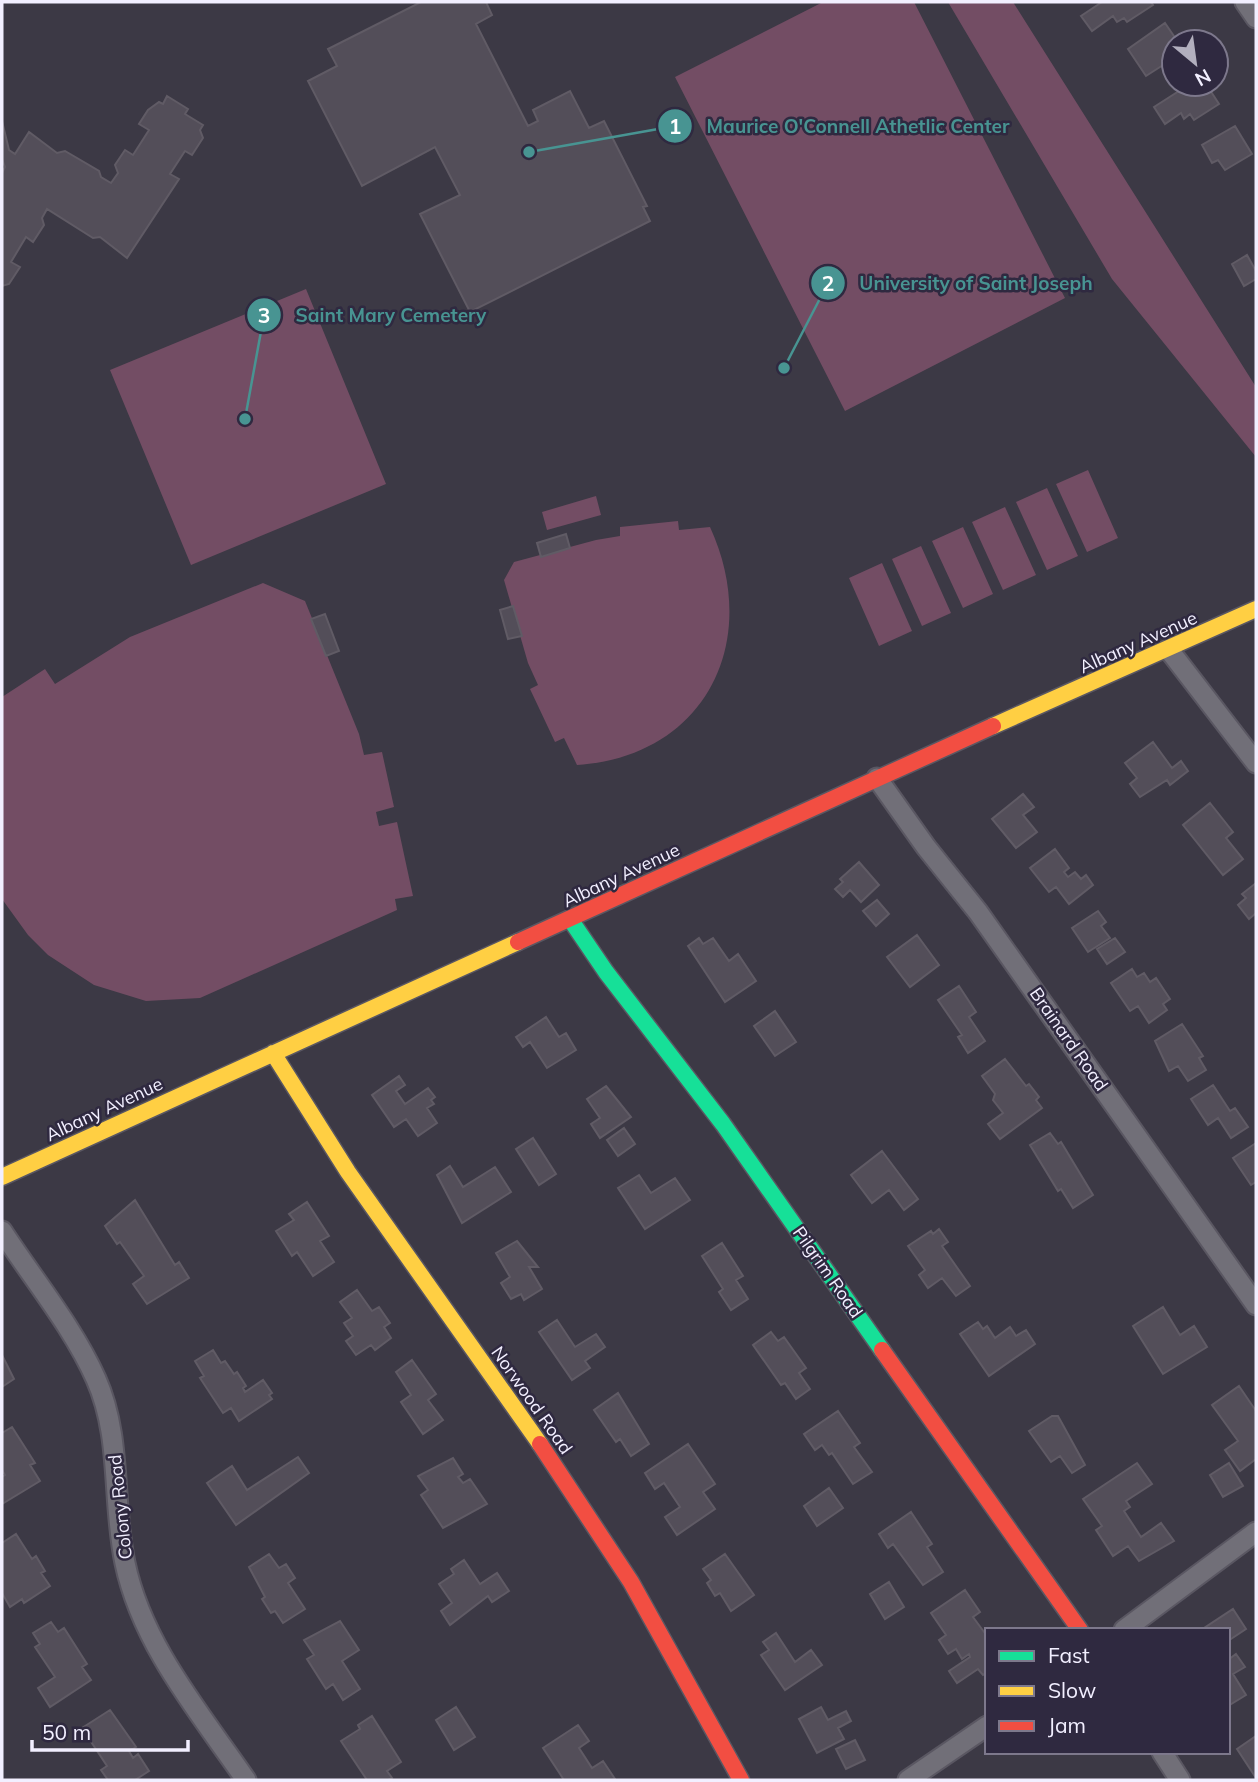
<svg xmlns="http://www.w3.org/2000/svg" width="1258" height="1782" viewBox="0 0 1258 1782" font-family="Mulish,sans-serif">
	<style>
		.green { fill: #734d64 }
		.building { fill: #534e59; stroke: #605b65; stroke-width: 2 }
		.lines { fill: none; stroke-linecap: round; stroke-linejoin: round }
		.street-casing { stroke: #5a5762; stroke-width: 23 }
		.fast-casing { stroke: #5a5762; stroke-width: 19 }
		.slow-casing { stroke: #5a5762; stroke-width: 19 }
		.jam-casing { stroke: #5a5762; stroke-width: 19 }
		.street { stroke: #716f78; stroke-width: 19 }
		.fast { stroke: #16e098; stroke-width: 16 }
		.slow { stroke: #ffcf43; stroke-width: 16 }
		.jam { stroke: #f24e42; stroke-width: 16 }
		.labels { text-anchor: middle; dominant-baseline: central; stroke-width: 5; stroke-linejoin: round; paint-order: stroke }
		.street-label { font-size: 18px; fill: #f2efff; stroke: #2f2940 }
		.leader { fill: none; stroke: #489492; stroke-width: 2.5 }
		.callout-dot { fill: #489492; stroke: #2f2940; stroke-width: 2.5 }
		.mark-label { font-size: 21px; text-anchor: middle; font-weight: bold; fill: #fff }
		.callout-label { font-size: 19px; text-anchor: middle; font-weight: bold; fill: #489492; stroke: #2f2940; stroke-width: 5; stroke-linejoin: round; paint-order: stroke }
	</style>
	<rect width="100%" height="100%" fill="#3c3945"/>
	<path class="green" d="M 823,2 L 914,2 L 1065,298 L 845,411 L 675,77 Z
		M 948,2 L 1013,2 L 1256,387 L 1256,457 L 1112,279 Z
		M 306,289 L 386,484 L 191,565 L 110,370 Z
		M 1088,470 L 1118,538 L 1087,552 L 1056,484 Z
		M 1047,488 L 1078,556 L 1047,570 L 1016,502 Z
		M 596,496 L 601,515 L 547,530 L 542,512 Z
		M 1005,507 L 1036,575 L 1003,590 L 972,522 Z
		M 678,521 L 679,530 L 710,527 C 762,640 707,756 577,765 L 564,738 L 555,742 L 530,689 L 538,685 L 528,663 L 504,580 L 514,562 L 596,540 L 620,536 L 620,527 Z
		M 963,527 L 993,594 L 963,608 L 932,541 Z
		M 921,546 L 951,613 L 922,626 L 892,559 Z
		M 882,563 L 912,631 L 879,646 L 849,578 Z
		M 263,583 L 305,601 L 359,734 L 364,755 L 382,752 L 394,807 L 376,812 L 379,826 L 397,822 L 413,896 L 395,899 L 397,910 L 200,998 L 146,1001 L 94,985 L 48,955 L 28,935 L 2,899 L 2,697 L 45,669 L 55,684 L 130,637 Z"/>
	<path class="building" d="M 421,2 L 486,2 L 492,15 L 476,24 L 528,126 L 538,121 L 533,110 L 570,91 L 589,128 L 604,121 L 647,206 L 643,207 L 650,221 L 470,312 L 420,214 L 460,195 L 435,147 L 362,186 L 308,81 L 337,66 L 328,49 Z
		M 1102,2 L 1151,2 L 1153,5 L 1127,22 L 1124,18 L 1117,22 L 1113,16 L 1092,31 L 1081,16 Z
		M 1165,23 L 1178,42 L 1174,42 L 1174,58 L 1146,76 L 1128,49 Z
		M 1190,84 L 1206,84 L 1219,104 L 1194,120 L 1190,114 L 1184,119 L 1181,113 L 1165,124 L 1154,107 Z
		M 167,96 L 188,109 L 185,114 L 203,125 L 200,130 L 203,138 L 192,155 L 185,151 L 170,174 L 179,179 L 127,258 L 100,237 L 93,238 L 47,209 L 42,218 L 44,225 L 33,242 L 26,237 L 11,262 L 20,267 L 9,284 L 2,286 L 2,173 L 5,167 L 2,159 L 2,121 L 9,150 L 15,154 L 29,132 L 57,153 L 65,151 L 99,171 L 101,177 L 111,183 L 118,173 L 115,165 L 125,150 L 133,155 L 149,130 L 139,124 L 148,110 L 159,102 L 163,104 Z
		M 1235,126 L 1252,154 L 1225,170 L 1218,160 L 1212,163 L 1202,145 Z
		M 1247,255 L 1256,271 L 1256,279 L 1244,286 L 1232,264 Z
		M 566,534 L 570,548 L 541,557 L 537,543 Z
		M 513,606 L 522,636 L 508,639 L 500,610 Z
		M 325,614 L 339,651 L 326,656 L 311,619 Z
		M 1153,742 L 1172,768 L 1181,761 L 1188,771 L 1170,785 L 1167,780 L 1140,797 L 1130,784 L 1137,778 L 1125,763 Z
		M 1023,794 L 1034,807 L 1023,815 L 1037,832 L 1016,848 L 992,819 Z
		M 1210,803 L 1233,832 L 1226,838 L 1243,859 L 1223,875 L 1183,825 Z
		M 1055,849 L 1069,868 L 1064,872 L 1068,877 L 1075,872 L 1081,879 L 1086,875 L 1093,885 L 1069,904 L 1056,887 L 1049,892 L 1030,868 Z
		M 859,862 L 879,885 L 861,902 L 850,890 L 843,897 L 835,889 L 843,882 L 840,879 Z
		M 1256,883 L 1256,913 L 1249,919 L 1238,905 L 1246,898 L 1242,894 Z
		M 877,900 L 889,914 L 876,926 L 863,911 Z
		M 1098,911 L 1106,922 L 1101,926 L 1110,938 L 1088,952 L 1072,928 Z
		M 917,935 L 939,965 L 910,987 L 887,957 Z
		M 699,938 L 703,944 L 713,938 L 729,961 L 738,954 L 756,981 L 725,1002 L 688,946 Z
		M 1115,938 L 1125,952 L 1107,964 L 1097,949 Z
		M 1132,969 L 1137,977 L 1144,973 L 1150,982 L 1156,978 L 1170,999 L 1163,1004 L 1167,1010 L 1149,1023 L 1138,1006 L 1130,1011 L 1111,983 Z
		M 959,986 L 976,1012 L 969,1017 L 985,1041 L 968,1053 L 958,1037 L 962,1035 L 938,1000 Z
		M 775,1011 L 796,1042 L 775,1056 L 754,1026 Z
		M 546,1017 L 559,1037 L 566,1033 L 576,1050 L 547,1068 L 530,1042 L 523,1047 L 516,1037 Z
		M 1182,1024 L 1203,1056 L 1199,1058 L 1206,1070 L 1188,1081 L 1178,1066 L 1169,1071 L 1155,1041 Z
		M 1005,1059 L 1026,1086 L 1029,1084 L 1039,1097 L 1036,1100 L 1042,1108 L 1000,1139 L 988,1124 L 1003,1113 L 993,1100 L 995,1094 L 982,1076 Z
		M 399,1076 L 405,1085 L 396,1091 L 405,1104 L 428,1088 L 435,1097 L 431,1100 L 434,1104 L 427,1108 L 437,1123 L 418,1136 L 406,1119 L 394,1127 L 372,1095 Z
		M 1213,1085 L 1230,1111 L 1235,1108 L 1248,1127 L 1231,1138 L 1218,1118 L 1208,1125 L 1191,1099 Z
		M 606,1086 L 631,1117 L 600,1138 L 591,1124 L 600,1118 L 587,1099 Z
		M 624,1128 L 635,1144 L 618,1156 L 607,1140 Z
		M 1050,1133 L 1058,1144 L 1061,1142 L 1093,1195 L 1073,1208 L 1061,1189 L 1058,1191 L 1030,1145 Z
		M 533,1138 L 556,1174 L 539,1185 L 516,1149 Z
		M 1256,1143 L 1256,1182 L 1251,1185 L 1233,1158 Z
		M 882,1151 L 918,1199 L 904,1210 L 889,1190 L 872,1203 L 851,1175 Z
		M 450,1166 L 463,1187 L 495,1167 L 511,1192 L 462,1223 L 437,1175 Z
		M 639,1175 L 651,1193 L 675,1178 L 690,1200 L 645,1229 L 618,1188 Z
		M 135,1200 L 175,1265 L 179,1262 L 189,1278 L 147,1304 L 133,1284 L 144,1276 L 120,1242 L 117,1244 L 105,1226 Z
		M 307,1202 L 329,1236 L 320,1241 L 334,1262 L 313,1276 L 297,1252 L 292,1256 L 276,1231 L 294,1220 L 289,1214 Z
		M 939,1229 L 948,1242 L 942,1246 L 970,1286 L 956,1296 L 942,1278 L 928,1288 L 919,1275 L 925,1270 L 908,1246 L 931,1231 L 933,1234 Z
		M 517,1241 L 538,1267 L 529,1267 L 542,1289 L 524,1300 L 521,1294 L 511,1299 L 501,1283 L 510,1277 L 496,1253 Z
		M 722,1243 L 743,1276 L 736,1280 L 748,1299 L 731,1310 L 719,1292 L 723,1289 L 702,1256 Z
		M 357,1290 L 372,1311 L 379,1307 L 390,1323 L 384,1327 L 391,1338 L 375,1350 L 371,1345 L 356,1355 L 346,1341 L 353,1336 L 344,1323 L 352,1318 L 340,1302 Z
		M 1163,1307 L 1180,1335 L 1194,1326 L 1207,1347 L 1163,1374 L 1133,1326 Z
		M 557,1320 L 575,1347 L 596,1334 L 605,1347 L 585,1361 L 590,1368 L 572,1380 L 539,1332 Z
		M 978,1322 L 983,1329 L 987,1326 L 995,1338 L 1010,1327 L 1016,1336 L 1026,1330 L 1035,1344 L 989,1376 L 960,1334 Z
		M 771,1332 L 778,1341 L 784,1337 L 806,1368 L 799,1373 L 810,1389 L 796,1399 L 785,1383 L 781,1385 L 753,1345 Z
		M 213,1350 L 221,1363 L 225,1361 L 234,1374 L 237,1372 L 246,1386 L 243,1388 L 245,1392 L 263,1380 L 272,1393 L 269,1395 L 272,1399 L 239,1421 L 231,1408 L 223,1413 L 200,1378 L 204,1376 L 195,1361 Z
		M 2,1355 L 14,1379 L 2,1387 Z
		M 412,1360 L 436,1394 L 428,1400 L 443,1420 L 423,1434 L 401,1402 L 411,1395 L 396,1372 Z
		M 1239,1386 L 1256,1411 L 1256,1459 L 1240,1471 L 1225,1450 L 1238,1441 L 1212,1405 Z
		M 618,1393 L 649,1444 L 631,1456 L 620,1439 L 616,1442 L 594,1410 Z
		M 838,1411 L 860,1443 L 854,1447 L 872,1472 L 853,1484 L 832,1453 L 829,1455 L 822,1445 L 815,1450 L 804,1434 Z
		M 1052,1416 L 1058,1416 L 1085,1465 L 1072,1473 L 1060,1456 L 1051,1462 L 1029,1431 Z
		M 12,1427 L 35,1463 L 30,1465 L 40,1481 L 2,1504 L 2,1477 L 5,1475 L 2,1470 L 2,1433 Z
		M 688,1444 L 715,1484 L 703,1492 L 715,1509 L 677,1535 L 665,1517 L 680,1507 L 664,1483 L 655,1489 L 645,1473 Z
		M 298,1457 L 309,1473 L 236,1525 L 207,1483 L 232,1466 L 247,1490 Z
		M 453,1458 L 463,1474 L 458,1477 L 463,1483 L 470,1479 L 487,1504 L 443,1528 L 421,1495 L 428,1490 L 418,1476 Z
		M 1137,1463 L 1152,1484 L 1126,1501 L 1130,1507 L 1124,1511 L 1141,1537 L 1161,1523 L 1174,1541 L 1139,1561 L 1128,1546 L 1113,1556 L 1096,1530 L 1102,1526 L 1083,1499 Z
		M 1229,1463 L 1243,1486 L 1223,1497 L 1210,1475 Z
		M 829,1488 L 843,1508 L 817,1526 L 804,1506 Z
		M 911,1512 L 932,1544 L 927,1547 L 943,1572 L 923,1585 L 893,1544 L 888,1548 L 879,1534 Z
		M 16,1534 L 32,1559 L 36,1556 L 45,1571 L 41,1573 L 50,1586 L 24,1603 L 22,1599 L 10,1607 L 2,1593 L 2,1543 Z
		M 269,1554 L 279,1568 L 286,1564 L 295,1578 L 288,1583 L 305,1609 L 283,1623 L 275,1611 L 271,1613 L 262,1599 L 265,1597 L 249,1567 Z
		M 725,1554 L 754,1595 L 731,1611 L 720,1593 L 715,1596 L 707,1583 L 711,1580 L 703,1569 Z
		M 464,1560 L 480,1584 L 497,1573 L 509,1591 L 492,1602 L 488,1596 L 450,1625 L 441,1611 L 452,1603 L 439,1584 L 454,1574 L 451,1569 Z
		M 889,1582 L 904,1607 L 885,1619 L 870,1594 Z
		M 965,1590 L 980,1612 L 973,1617 L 987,1636 L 987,1673 L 983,1675 L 978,1669 L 957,1683 L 949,1671 L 970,1657 L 969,1654 L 962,1659 L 956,1649 L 948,1654 L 939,1640 L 946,1635 L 931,1613 Z
		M 1233,1609 L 1246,1629 L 1228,1641 L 1228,1630 L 1201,1630 Z
		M 340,1621 L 359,1650 L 342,1661 L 360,1689 L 343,1700 L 333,1684 L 326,1689 L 307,1659 L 314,1655 L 304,1640 Z
		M 51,1622 L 58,1632 L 64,1628 L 87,1664 L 82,1667 L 91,1680 L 50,1707 L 38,1688 L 55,1677 L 35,1647 L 40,1644 L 33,1633 Z
		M 776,1633 L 795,1662 L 811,1650 L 822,1665 L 785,1690 L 761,1655 L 769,1650 L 763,1642 Z
		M 1236,1654 L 1245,1667 L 1233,1674 L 1246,1695 L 1228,1706 L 1228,1660 Z
		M 456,1707 L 475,1737 L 454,1750 L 436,1720 Z
		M 821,1707 L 828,1720 L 846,1711 L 851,1721 L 838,1728 L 844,1739 L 817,1753 L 799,1719 Z
		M 110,1710 L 136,1747 L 129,1751 L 133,1758 L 138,1754 L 149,1771 L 135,1780 L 108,1780 L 101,1770 L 107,1766 L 82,1728 Z
		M 372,1716 L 401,1762 L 387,1771 L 392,1778 L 388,1780 L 367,1780 L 341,1741 L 360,1729 L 358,1725 Z
		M 578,1725 L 589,1741 L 579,1748 L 592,1768 L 603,1761 L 615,1779 L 612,1780 L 564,1780 L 543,1748 Z
		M 1256,1736 L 1256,1778 L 1237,1749 Z
		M 855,1740 L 865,1760 L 846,1769 L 836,1749 Z"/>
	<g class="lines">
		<g class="street-casing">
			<path id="street" d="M 1245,2 L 1256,18
				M 1169,650 L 1256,763
				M 877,778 L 926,847 L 978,912 L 1256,1305
				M 2,1231 C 33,1279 73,1327 96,1379 C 122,1437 112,1502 125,1563 C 142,1645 200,1713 246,1780
				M 1124,1630 L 1256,1532
				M 1162,1752 L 1180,1780
				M 908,1780 L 987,1726"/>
		</g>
		<g class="fast-casing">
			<path id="fast" d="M 570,919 L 606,972 L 723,1124 L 882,1350"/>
		</g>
		<g class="slow-casing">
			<path id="slow" d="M 993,726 L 1256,609
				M 273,1053 L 348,1172 L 540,1444
				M 2,1177 L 518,942"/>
		</g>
		<g class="jam-casing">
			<path id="jam" d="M 518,942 L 993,726
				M 882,1350 L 1080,1630
				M 540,1444 L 631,1582 L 741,1780"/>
		</g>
		<use href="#street" class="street"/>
		<use href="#fast" class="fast"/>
		<use href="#slow" class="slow"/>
		<use href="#jam" class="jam"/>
	</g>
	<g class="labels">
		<g class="street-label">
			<text transform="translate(1138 642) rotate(-24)">Albany Avenue</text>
			<text transform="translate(621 875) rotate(-25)">Albany Avenue</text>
			<text transform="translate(1069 1039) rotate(55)">Brainard Road</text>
			<text transform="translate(104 1109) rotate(-25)">Albany Avenue</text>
			<text transform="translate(828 1272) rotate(55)">Pilgrim Road</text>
			<text transform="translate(532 1400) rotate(55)">Norwood Road</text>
			<text transform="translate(120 1507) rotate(-96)">Colony Road</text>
		</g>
	</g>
	<path class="leader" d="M529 152L675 126M784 368L828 283M245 419L264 315"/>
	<g class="callout-dot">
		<circle cx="529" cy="152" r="7"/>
		<circle cx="784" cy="368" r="7"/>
		<circle cx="245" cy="419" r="7"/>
		<circle cx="675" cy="126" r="18"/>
		<circle cx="828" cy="283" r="18"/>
		<circle cx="264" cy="315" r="18"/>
	</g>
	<g class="mark-label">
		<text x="675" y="134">1</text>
		<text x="828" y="291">2</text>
		<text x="264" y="323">3</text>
	</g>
	<g class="callout-label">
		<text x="858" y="133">Maurice O'Connell Athetlic Center</text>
		<text x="976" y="290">University of Saint Joseph</text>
		<text x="391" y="322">Saint Mary Cemetery</text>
	</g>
	<rect width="1258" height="1782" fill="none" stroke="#f2efff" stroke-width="7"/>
	<rect x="985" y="1628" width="245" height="126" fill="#2f2940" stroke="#7d788c" stroke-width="2"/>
	<rect x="999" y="1651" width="35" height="10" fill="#16e098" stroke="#7d788c" stroke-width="2"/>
	<text x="1048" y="1663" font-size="21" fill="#f2efff">Fast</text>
	<rect x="999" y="1686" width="35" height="10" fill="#ffcf43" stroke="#7d788c" stroke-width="2"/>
	<text x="1048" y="1698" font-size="21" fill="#f2efff">Slow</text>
	<rect x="999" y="1721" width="35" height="10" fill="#f24e42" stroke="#7d788c" stroke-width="2"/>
	<text x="1048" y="1733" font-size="21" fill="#f2efff">Jam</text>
	<g transform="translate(1195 63) rotate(151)"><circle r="33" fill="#2f2940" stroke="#7d788c" stroke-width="2"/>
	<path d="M0-5L12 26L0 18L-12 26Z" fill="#b2afbe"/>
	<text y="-10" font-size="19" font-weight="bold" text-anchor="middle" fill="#f2efff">N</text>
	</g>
	<path d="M32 1740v10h156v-10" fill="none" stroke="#f2efff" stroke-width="3.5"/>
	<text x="42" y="1740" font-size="21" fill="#f2efff" stroke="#2f2940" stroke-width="5" paint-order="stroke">50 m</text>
</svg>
